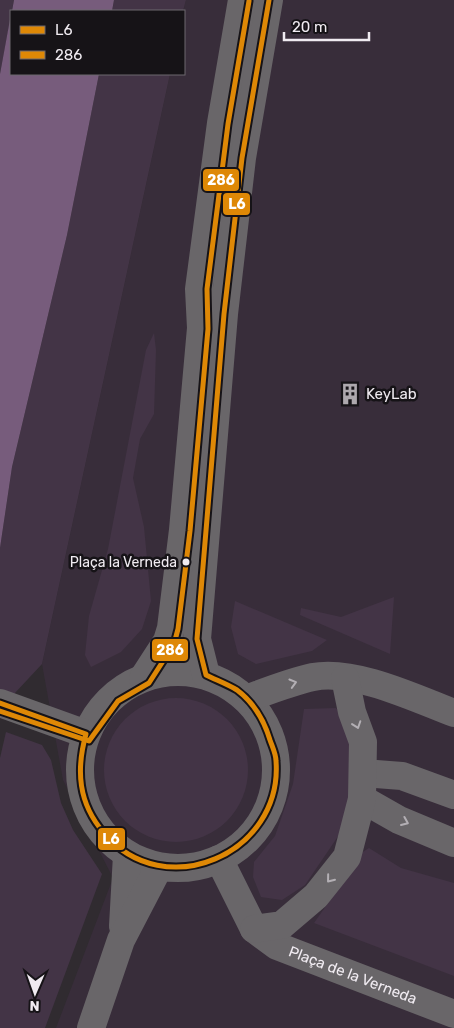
<svg xmlns="http://www.w3.org/2000/svg" width="454" height="1028" viewBox="0 0 454 1028" font-family="Rubik,sans-serif">
	<style>
		.built { fill: #382d3a }
		.green { fill: #433446 }
		.water { fill: #775c7c }
		.lines { fill: none; stroke-linecap: round; stroke-linejoin: round }
		.street { stroke: #696669; stroke-width: 28 }
		.bus-1-casing { stroke: #161317; stroke-width: 9 }
		.bus-2-casing { stroke: #161317; stroke-width: 9 }
		.bus-1 { stroke: #de8806; stroke-width: 5 }
		.bus-2 { stroke: #de8806; stroke-width: 5 }
		.oneway { stroke: #b3afb4 }
		.bus-dot { fill: #f0ebf1; stroke: #161317; stroke-width: 2 }
		.labels { text-anchor: middle; dominant-baseline: central; stroke-width: 5; stroke-linejoin: round; paint-order: stroke }
		.bus-label { font-size: 14px; fill: #f0ebf1; stroke: #161317; text-anchor: end }
		.poi-label { font-size: 15px; fill: #f0ebf1; stroke: #161317; text-anchor: start }
		.street-label { font-size: 15px; fill: #f0ebf1; stroke: #161317 }
		.line-badge { stroke: #161317; stroke-width: 2 }
		.badge-label { font-size: 14px; text-anchor: middle; font-weight: bold; fill: #fff }
	</style>
	<rect width="100%" height="100%" fill="#302b30"/>
	<path class="built" d="M 186,0 L 454,0 L 454,1028 L 56,1028 L 113,878 L 63,780 L 42,664 L 170,74 L 184,74 L 183,11 Z"/>
	<path class="green" d="M 0,0 L 14,0 L 0,74 Z
		M 114,0 L 186,0 L 183,11 L 112,11 Z
		M 99,74 L 170,74 L 42,664 L 0,709 L 0,548 L 12,467 L 67,235 Z
		M 154,333 L 156,350 L 154,414 L 140,439 L 133,478 L 144,527 L 151,601 L 142,629 L 121,652 L 91,667 L 85,655 L 89,616 L 108,549 L 146,350 Z
		M 394,597 L 390,654 L 300,615 L 301,608 L 341,617 Z
		M 235,601 L 327,640 L 312,651 L 256,664 L 238,654 L 231,627 Z
		M104 770a72 72 0 1 1 144 0a72 72 0 1 1-144 0Z
		M 336,708 L 348,724 L 353,774 L 345,826 L 305,885 L 282,900 L 261,897 L 253,877 L 254,862 L 275,836 L 293,784 L 304,709 Z
		M 6,732 L 42,745 L 51,760 L 61,803 L 73,830 L 102,874 L 45,1028 L 0,1028 L 0,758 Z
		M 369,848 L 401,868 L 454,883 L 454,976 L 314,923 L 338,889 L 358,855 Z"/>
	<path class="water" d="M 14,0 L 114,0 L 112,11 L 12,11 Z
		M 11,14 L 11,74 L 99,74 L 67,235 L 12,467 L 0,548 L 0,74 Z"/>
	<g class="lines">
		<g class="street">
			<circle cx="178" cy="770" r="98"/>
			<path d="M 206,675 L 197,639 L 224,314 L 242,158 L 269,0"/>
			<path d="M 143,678 L 167,641 L 171,628 L 183,530 L 201,328 L 199,289 L 221,123 L 242,0"/>
			<path d="M 246,699 C 268,691 290,682 313,677 C 354,669 415,698 454,713"/>
			<path d="M 0,703 L 86,734"/>
			<path d="M 363,773 L 402,776 L 454,795"/>
			<path d="M 362,799 L 399,820 L 454,843"/>
			<path id="s1" d="M 219,859 L 254,929 L 277,946 L 454,1014"/>
			<path d="M 123,926 L 127,855"/>
			<path d="M 254,929 L 282,925 L 316,896 L 347,857 L 362,799 L 363,742 L 352,712 L 345,678"/>
			<path d="M 91,1028 L 121,940 L 159,867"/>
		</g>
		<g class="bus-1-casing">
			<path id="bus-1" d="M 0,703 L 86,734 C 76,770 78,803 104,833 C 164,905 283,854 276,761 C 276,754 272,746 270,740 C 264,720 253,702 237,690 C 227,684 216,680 206,675 L 197,639 L 224,314 L 242,158 L 269,0"/>
		</g>
		<g class="bus-2-casing">
			<path id="bus-2" d="M 0,711 L 89,741 L 118,701 L 149,683 L 174,644 L 178,629 L 190,531 L 208,329 L 207,289 L 228,124 L 249,1"/>
		</g>
		<use href="#bus-1" class="bus-1"/>
		<use href="#bus-2" class="bus-2"/>
	</g>
	<defs><path id="oneway-chevron" d="M-2-3.5L2.5 0L-2 3.5" fill="none" stroke-width="1.6" stroke-linecap="round" stroke-linejoin="round" transform="scale(1.25)"/></defs>
	<g class="oneway">
		<use href="#oneway-chevron" transform="translate(293 683) rotate(-16)"/>
		<use href="#oneway-chevron" transform="translate(357 725) rotate(71)"/>
		<use href="#oneway-chevron" transform="translate(405 822) rotate(23)"/>
		<use href="#oneway-chevron" transform="translate(330 879) rotate(129)"/>
	</g>
	<defs>
		<g id="building-bare" transform="scale(1.725)"><path d="M-4-6H4V6H1V3H-1V6H-4ZM-2.5-4.3h1.7v1.8h-1.7ZM.8-4.3h1.7v1.8H.8ZM-2.5-1h1.7V.8h-1.7ZM.8-1h1.7V.8H.8Z" fill="#ada8ad" stroke="#161317" stroke-width="2.5" paint-order="stroke"/></g>
	</defs>
	<g fill-rule="evenodd">
		<use href="#building-bare" x="350" y="394"/>
	</g>
	<circle class="bus-dot" cx="186" cy="562" r="4.5"/>
	<g class="labels">
		<g class="bus-label">
			<text x="177" y="562">Plaça la Verneda</text>
		</g>
		<g class="poi-label">
			<text x="366" y="394">KeyLab</text>
		</g>
		<g class="street-label">
			<text stroke="none"><textPath href="#s1" startOffset="188">Plaça de la Verneda</textPath></text>
		</g>
	</g>
	<g class="line-badge">
		<rect x="202" y="168" width="38" height="24" rx="5" fill="#de8806"/>
		<rect x="222" y="192" width="29" height="24" rx="5" fill="#de8806"/>
		<rect x="151" y="638" width="38" height="24" rx="5" fill="#de8806"/>
		<rect x="97" y="827" width="29" height="24" rx="5" fill="#de8806"/>
	</g>
	<g class="badge-label">
		<text x="221" y="185">286</text>
		<text x="237" y="209">L6</text>
		<text x="170" y="655">286</text>
		<text x="111" y="844">L6</text>
	</g>
	<rect x="10" y="10" width="175" height="65" fill="#161317" stroke="#6d696e"/>
	<rect x="20" y="26" width="25" height="8" fill="#de8806" stroke="#6d696e"/>
	<text x="55" y="35" font-size="15" fill="#f0ebf1">L6</text>
	<rect x="20" y="51" width="25" height="8" fill="#de8806" stroke="#6d696e"/>
	<text x="55" y="60" font-size="15" fill="#f0ebf1">286</text>
	<g transform="translate(35 993) rotate(182)" stroke="#161317" stroke-width="4" paint-order="stroke">
	<path d="M0-4L9 19L0 12L-9 19Z" fill="#f0ebf1"/>
	<text y="-8" font-size="14" font-weight="bold" text-anchor="middle" fill="#f0ebf1">N</text>
	</g>
	<path d="M284 32v8h85v-8" fill="none" stroke="#f0ebf1" stroke-width="2.5"/>
	<text x="292" y="32" font-size="15" fill="#f0ebf1" stroke="#161317" stroke-width="4" paint-order="stroke">20 m</text>
</svg>
